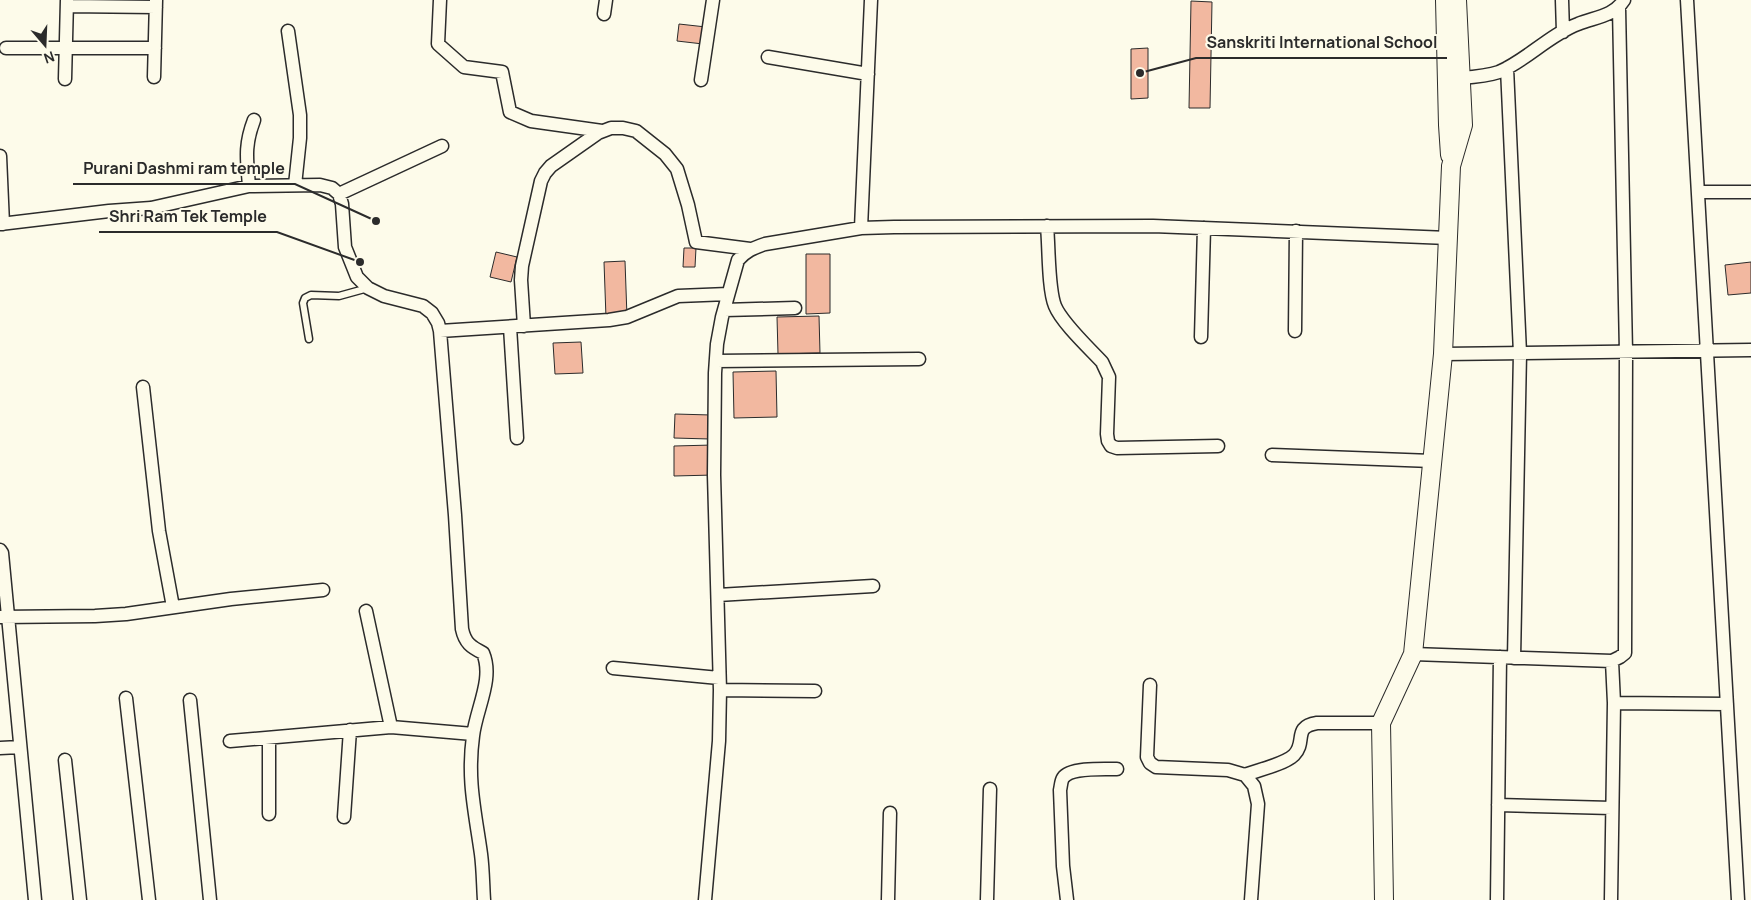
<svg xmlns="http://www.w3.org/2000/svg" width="1751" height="900" viewBox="0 0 1751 900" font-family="Manrope,sans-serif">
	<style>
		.building { fill: #f2b8a0; stroke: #2b2b2b }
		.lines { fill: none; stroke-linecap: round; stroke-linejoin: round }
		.lane-casing { stroke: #2b2b2b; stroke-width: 9 }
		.street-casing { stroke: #2b2b2b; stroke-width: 15 }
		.secondary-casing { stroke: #2b2b2b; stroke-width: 20 }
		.lane { stroke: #fdfbea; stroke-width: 6 }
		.street { stroke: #fdfbea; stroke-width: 12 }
		.secondary { stroke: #fdfbea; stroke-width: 18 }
		.leader { fill: none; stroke: #2b2b2b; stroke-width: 2 }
		.callout-dot { fill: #2b2b2b; stroke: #fdfbea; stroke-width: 2 }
		.callout-label { font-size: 16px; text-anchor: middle; font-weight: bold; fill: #2b2b2b; stroke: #fdfbea; stroke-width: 4; stroke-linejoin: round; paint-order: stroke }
	</style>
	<rect width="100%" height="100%" fill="#fdfbea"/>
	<path class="building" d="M 1191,1 L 1212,2 L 1210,108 L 1189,108 Z
		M 679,24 L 706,27 L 703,44 L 677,41 Z
		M 1148,48 L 1148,98 L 1131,99 L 1131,49 Z
		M 684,248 L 696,248 L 695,267 L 683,267 Z
		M 496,252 L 517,257 L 511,282 L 490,277 Z
		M 806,254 L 830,254 L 830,313 L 806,314 Z
		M 625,261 L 627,317 L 606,318 L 604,262 Z
		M 1751,262 L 1751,293 L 1728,295 L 1725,265 Z
		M 819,316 L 820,353 L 778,354 L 777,317 Z
		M 581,342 L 583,373 L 555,374 L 553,343 Z
		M 776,371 L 777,417 L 734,418 L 733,372 Z
		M 675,414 L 711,415 L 710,439 L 674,438 Z
		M 713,445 L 714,475 L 674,476 L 674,446 Z"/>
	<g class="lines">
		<g class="lane-casing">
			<path id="lane" d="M 309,339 L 303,303 L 305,298 L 311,295 L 339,296 L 368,288"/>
		</g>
		<g class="street-casing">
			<path id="street" d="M 440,0 L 438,44 L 464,67 L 502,72 L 510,112 L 531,121 L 602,131
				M 1562,0 L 1563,32
				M 1687,0 L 1738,900
				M 67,6 L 156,7
				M 604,14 L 606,0
				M 288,31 L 300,115 L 300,138 L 295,185
				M 6,48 L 155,48
				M 768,57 L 868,74
				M 1507,68 L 1520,353 L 1514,658
				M 154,77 L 156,0
				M 1461,78 C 1474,77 1487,76 1499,72 C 1527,60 1549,35 1578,24 C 1595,17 1613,17 1624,0
				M 65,79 L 67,0
				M 701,80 L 713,0
				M 0,156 L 3,224
				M 249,186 C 247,160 244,146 254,120
				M 1698,192 L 1751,192
				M 339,194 L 442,146
				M 0,224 L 109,211 L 151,208 L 249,186 L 320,185 L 332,188 L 339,194 L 342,204 L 345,247 L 357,277 L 368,288 L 384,296 L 423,306 L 432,313 L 438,323 L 440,331 L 455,515 L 462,629 C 465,643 471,647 483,653 C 494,679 476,709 473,736 C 467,780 475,811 481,854 C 483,869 483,885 484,900
				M 1047,226 C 1049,246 1048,289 1055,306 C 1062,323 1089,348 1102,362 L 1109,377 L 1107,434 L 1108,441 L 1111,446 L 1117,448 L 1218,446
				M 861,228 L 871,0
				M 724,310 L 795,308
				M 524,326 L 521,280 L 522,266 L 541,181 L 545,173 L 551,166 L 598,133 L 611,128 L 623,128 L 636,131 L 665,154 L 677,169 L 688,205 L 696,242 L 750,249
				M 510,327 L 517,438
				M 440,331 L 609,320 L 627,317 L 678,296 L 728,294
				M 1295,331 L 1296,231
				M 1201,337 L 1204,228
				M 1443,354 L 1751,350
				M 716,361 L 919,359
				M 143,387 L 159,531 L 173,607
				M 1272,455 L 1432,461
				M 0,550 L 2,553 L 35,900
				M 718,595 L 873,586
				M 366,611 L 391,727
				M 0,617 L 95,616 L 126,614 L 231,599 L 323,590
				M 1413,654 L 1612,661 L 1620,657 L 1625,653 L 1626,352 L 1619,8
				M 1612,661 L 1614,703
				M 613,668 L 719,678
				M 1150,685 L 1147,757 L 1150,763 L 1156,767 L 1228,770 L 1245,775 L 1254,786 L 1258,804 L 1251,900
				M 720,690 L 815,691
				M 126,698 L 149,900
				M 190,700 L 210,900
				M 230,741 L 391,727 L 473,734
				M 0,748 L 20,747
				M 65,760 L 80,900
				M 1245,775 C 1258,770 1285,764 1294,755 C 1307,742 1292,727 1317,723 L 1381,723
				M 1498,805 L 1612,808
				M 269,814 L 269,738
				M 344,817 L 350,730
				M 705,900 L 719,741 L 720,690 L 714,475 L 715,373 L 717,344 L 722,317 L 738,260 C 746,251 753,248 765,244 L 861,228 L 894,227 L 1153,226 L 1448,238
				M 888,900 L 890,813
				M 987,900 L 990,789
				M 1067,900 L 1063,866 L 1060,790 C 1061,786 1061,781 1063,778 C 1070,767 1105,769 1117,769
				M 1497,900 L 1500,657
				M 1611,900 L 1614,703 L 1727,704"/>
		</g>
		<g class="secondary-casing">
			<path id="secondary" d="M 1445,0 L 1448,125 L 1450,155
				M 1384,900 L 1381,723 L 1413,654 L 1443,354 L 1451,166 L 1463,125 L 1457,0"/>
		</g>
		<use href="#lane" class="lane"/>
		<use href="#street" class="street"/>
		<use href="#secondary" class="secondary"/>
	</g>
	<path class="leader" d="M1140 73L1196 58H1447M376 221L295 184H73M360 262L277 232H99"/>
	<g class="callout-dot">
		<circle cx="1140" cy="73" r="5"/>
		<circle cx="376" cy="221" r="5"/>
		<circle cx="360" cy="262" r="5"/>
	</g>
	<g class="callout-label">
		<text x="1322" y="48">Sanskriti International School</text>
		<text x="184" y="174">Purani Dashmi ram temple</text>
		<text x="188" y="222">Shri Ram Tek Temple</text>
	</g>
	<g transform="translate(45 45) rotate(161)" stroke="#fdfbea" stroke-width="4" paint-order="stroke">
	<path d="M0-4L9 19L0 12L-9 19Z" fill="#2b2b2b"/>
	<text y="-8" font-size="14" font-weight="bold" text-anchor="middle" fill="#2b2b2b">N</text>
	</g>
</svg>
